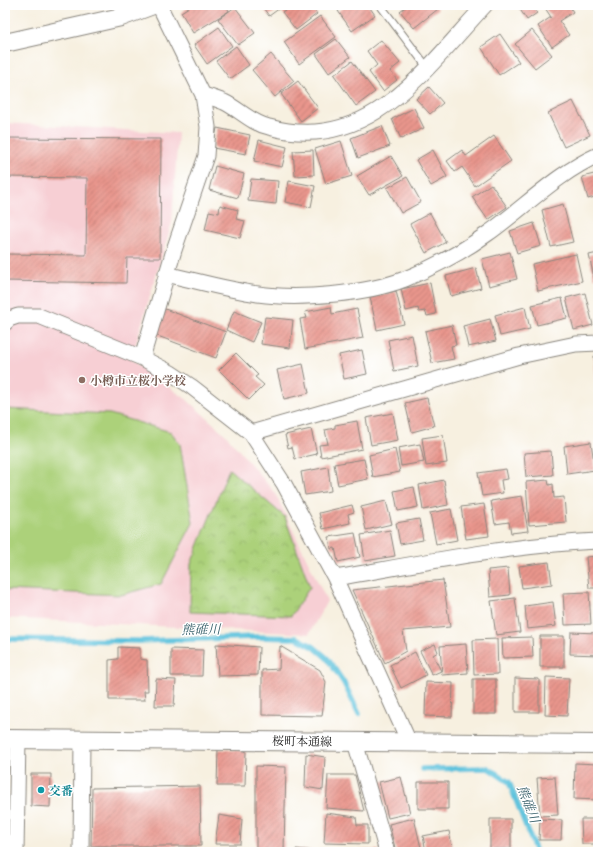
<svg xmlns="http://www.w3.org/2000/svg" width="603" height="857" viewBox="0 0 603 857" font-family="'Libre Caslon Text','Noto Serif JP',serif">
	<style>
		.built { fill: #f7cfd4 }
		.park { fill: url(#park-crowns); stroke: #64764b }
		.pitch { fill: #acd17a; stroke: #64764b }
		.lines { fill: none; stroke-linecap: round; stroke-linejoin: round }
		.stream { stroke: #5fc3dd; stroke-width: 5.5 }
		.building { fill: url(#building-hatch) }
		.service-casing { stroke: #8a867e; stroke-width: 9 }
		.minor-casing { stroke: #8a867e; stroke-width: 17 }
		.tertiary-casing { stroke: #8a867e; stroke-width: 20 }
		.service { stroke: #fff; stroke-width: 7 }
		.minor { stroke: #fff; stroke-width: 15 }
		.tertiary { stroke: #fff; stroke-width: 18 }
		.education-dot { fill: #8d6e63; stroke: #fff; stroke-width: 1.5 }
		.culture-dot { fill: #0f9aa8; stroke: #fff; stroke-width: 1.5 }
		.labels { text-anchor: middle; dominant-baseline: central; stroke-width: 3; stroke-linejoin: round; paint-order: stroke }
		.education-label { font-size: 12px; font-weight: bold; fill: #785e54; stroke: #fff; text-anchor: start }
		.street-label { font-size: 12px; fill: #1c1c1c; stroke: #fff }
		.culture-label { font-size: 12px; font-weight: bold; fill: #0d838f; stroke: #fff; text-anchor: start }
		.water-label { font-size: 13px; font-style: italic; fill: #375f69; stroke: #fff }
	</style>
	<defs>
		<pattern id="park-crowns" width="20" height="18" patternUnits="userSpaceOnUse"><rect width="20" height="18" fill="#acd17a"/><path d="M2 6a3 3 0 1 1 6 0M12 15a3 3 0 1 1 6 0" fill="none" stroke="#93b369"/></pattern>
		<pattern id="building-hatch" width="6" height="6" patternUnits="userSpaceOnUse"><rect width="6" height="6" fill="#e9958c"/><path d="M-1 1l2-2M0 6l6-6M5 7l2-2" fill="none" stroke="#bc7972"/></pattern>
	</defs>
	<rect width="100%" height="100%" fill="#fff"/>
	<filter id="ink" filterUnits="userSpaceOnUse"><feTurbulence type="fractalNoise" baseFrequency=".025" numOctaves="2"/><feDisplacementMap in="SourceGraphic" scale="8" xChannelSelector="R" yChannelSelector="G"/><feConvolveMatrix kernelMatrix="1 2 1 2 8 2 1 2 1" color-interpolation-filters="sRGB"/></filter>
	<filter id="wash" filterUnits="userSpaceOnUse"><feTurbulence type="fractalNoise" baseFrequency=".012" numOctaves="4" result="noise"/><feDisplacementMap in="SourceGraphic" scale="16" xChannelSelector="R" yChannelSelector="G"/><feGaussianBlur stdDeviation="0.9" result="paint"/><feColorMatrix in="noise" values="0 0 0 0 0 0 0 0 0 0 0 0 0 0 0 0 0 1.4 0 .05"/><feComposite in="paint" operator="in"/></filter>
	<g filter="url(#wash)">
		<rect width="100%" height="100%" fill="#f7f0e0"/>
		<path class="built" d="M 5,123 L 178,133 L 172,222 L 131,360 L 186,399 L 226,435 L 275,493 L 327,601 L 309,634 L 5,618 Z"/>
		<path class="park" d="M 229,469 L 285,517 L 310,587 L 291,616 L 190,612 L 191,564 Z"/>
		<path class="pitch" d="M 5,409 L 110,414 L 171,432 L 180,444 L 193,523 L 161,584 L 121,595 L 5,590 Z"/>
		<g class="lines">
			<path class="stream" d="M 5,639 L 139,641 L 256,637 L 297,638 L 314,647 L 327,658 L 344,683 L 359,714
				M 422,769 L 488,768 L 509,782 L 536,852"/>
		</g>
		<g id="blocks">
			<path class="building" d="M 192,5 L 226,5 L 229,11 L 193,33 L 181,12 Z
				M 261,5 L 284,5 L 269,16 Z
				M 292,5 L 310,5 L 317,14 L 296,30 L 282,12 Z
				M 346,5 L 368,5 L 375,15 L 352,31 L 338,11 Z
				M 408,5 L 435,5 L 438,9 L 414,28 L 400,11 Z
				M 517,5 L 532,5 L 537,13 L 527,20 Z
				M 543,5 L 569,5 L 573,12 L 559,21 L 569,35 L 552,47 L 538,26 L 551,17 Z
				M 235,7 L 255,33 L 238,45 L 218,19 Z
				M 320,16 L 336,37 L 299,64 L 284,42 Z
				M 219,27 L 232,46 L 207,64 L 194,45 Z
				M 532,30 L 552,55 L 535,68 L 515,44 Z
				M 500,34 L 519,62 L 499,75 L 481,47 Z
				M 336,39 L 350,57 L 329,73 L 316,54 Z
				M 381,40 L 400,63 L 390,71 L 397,80 L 383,91 L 369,72 L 377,65 L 367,51 Z
				M 236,46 L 249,65 L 230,79 L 216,61 Z
				M 271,54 L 294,81 L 275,97 L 252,70 Z
				M 352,61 L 375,92 L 356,106 L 334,75 Z
				M 298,81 L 318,108 L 301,121 L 281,94 Z
				M 429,87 L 443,103 L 430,114 L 416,99 Z
				M 573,101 L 590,135 L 564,147 L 548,113 Z
				M 414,108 L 424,128 L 401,139 L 392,119 Z
				M 382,126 L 390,146 L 358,158 L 351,138 Z
				M 217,128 L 250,135 L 246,154 L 213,148 Z
				M 494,136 L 511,161 L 475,186 L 462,167 L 455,172 L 447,161 L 462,150 L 466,156 Z
				M 5,138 L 161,139 L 160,258 L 127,258 L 126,283 L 5,281 L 5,254 L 86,255 L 87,178 L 5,177 Z
				M 259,140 L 287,147 L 282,167 L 254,161 Z
				M 341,141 L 352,176 L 326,184 L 315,149 Z
				M 313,150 L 314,175 L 295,176 L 293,151 Z
				M 433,150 L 447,177 L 431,186 L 416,160 Z
				M 391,156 L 403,176 L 369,195 L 357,176 Z
				M 215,166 L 244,174 L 238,198 L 209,190 Z
				M 598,173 L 598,196 L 588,199 L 582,177 Z
				M 407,177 L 421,202 L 401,213 L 387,188 Z
				M 251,179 L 278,181 L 276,204 L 248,201 Z
				M 289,181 L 315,186 L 311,207 L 285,202 Z
				M 491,184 L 507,207 L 488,220 L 472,197 Z
				M 563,204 L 573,242 L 551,247 L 542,210 Z
				M 220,205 L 238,210 L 236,219 L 245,221 L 240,238 L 205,230 L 209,211 L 219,213 Z
				M 430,213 L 446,242 L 426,253 L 410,224 Z
				M 534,223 L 541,246 L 517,253 L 510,231 Z
				M 510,252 L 517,279 L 489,286 L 482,259 Z
				M 598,253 L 598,278 L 594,278 L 589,255 Z
				M 576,254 L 582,281 L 538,291 L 532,264 Z
				M 476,268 L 481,288 L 451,296 L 446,276 Z
				M 430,283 L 436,314 L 427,316 L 425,311 L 419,312 L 418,308 L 406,311 L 401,289 Z
				M 396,291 L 404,324 L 377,330 L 370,297 Z
				M 585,293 L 593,325 L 574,330 L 566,298 Z
				M 562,298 L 567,318 L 537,325 L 532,305 Z
				M 331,307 L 332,314 L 357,309 L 363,338 L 305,349 L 300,319 L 307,318 L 305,312 Z
				M 525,307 L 530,329 L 500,336 L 495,315 Z
				M 165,309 L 226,332 L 216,358 L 155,335 Z
				M 234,311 L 261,322 L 252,342 L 226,330 Z
				M 265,317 L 293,320 L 290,348 L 261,344 Z
				M 490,319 L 496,341 L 468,347 L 463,326 Z
				M 452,325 L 456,345 L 451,346 L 454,359 L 432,363 L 425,331 Z
				M 412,335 L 418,366 L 394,371 L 388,340 Z
				M 362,350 L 367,374 L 344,379 L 339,355 Z
				M 236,353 L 258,375 L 255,377 L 264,385 L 249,400 L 219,370 Z
				M 594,356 L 598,356 L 598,378 L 596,378 Z
				M 303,364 L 309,393 L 284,399 L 277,370 Z
				M 427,398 L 434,426 L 412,432 L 405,403 Z
				M 393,413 L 398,440 L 371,445 L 366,418 Z
				M 357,421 L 362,449 L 321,457 L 319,445 L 328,444 L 325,430 L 335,428 L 335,425 Z
				M 311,429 L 317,454 L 295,459 L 292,447 L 288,448 L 285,435 Z
				M 443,435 L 447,463 L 426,466 L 422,438 Z
				M 591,442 L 595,470 L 567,474 L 564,446 Z
				M 420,444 L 424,462 L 401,466 L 398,448 Z
				M 395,449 L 400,472 L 373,477 L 369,455 Z
				M 551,451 L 553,475 L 526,477 L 524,453 Z
				M 364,459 L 368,479 L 338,485 L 334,464 Z
				M 328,467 L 331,491 L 305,495 L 301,472 Z
				M 506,469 L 508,479 L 501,480 L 503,493 L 482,496 L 478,473 Z
				M 444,480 L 448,505 L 423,510 L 419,485 Z
				M 548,480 L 549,485 L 553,484 L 554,498 L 564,497 L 566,522 L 529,525 L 526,482 Z
				M 414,487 L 418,507 L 398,511 L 394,491 Z
				M 522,496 L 528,531 L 511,533 L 509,522 L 495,524 L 491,501 Z
				M 386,501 L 392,524 L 366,530 L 361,507 Z
				M 484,504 L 489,536 L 466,539 L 461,507 Z
				M 352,505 L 354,512 L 348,514 L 350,523 L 323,529 L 319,513 Z
				M 451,509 L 457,540 L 436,544 L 430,513 Z
				M 419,519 L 423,540 L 400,544 L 396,523 Z
				M 390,530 L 395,556 L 365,561 L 361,535 Z
				M 355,533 L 360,557 L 338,562 L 335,548 L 331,549 L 329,537 Z
				M 598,556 L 598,588 L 589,588 L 586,557 Z
				M 549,562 L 552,584 L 522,588 L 519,566 Z
				M 508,568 L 510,595 L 490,597 L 488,570 Z
				M 443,580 L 450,627 L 403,631 L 406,651 L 385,663 L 352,590 Z
				M 589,592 L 591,624 L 565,625 L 563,593 Z
				M 515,598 L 520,632 L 496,635 L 491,601 Z
				M 553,602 L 556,626 L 527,629 L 525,606 Z
				M 571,632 L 598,633 L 598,655 L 570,654 Z
				M 540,636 L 564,636 L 564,667 L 540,667 Z
				M 532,637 L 533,657 L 503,658 L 502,638 Z
				M 497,639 L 498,674 L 474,675 L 473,640 Z
				M 216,644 L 259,647 L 258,675 L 218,676 Z
				M 435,644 L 438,652 L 433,655 L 441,671 L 432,675 L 420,651 Z
				M 466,644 L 468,673 L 442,675 L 440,646 Z
				M 280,646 L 320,670 L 326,682 L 322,716 L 262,715 L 262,670 L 279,669 Z
				M 118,647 L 140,648 L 140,659 L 147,660 L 148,691 L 144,691 L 145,700 L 109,700 L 109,660 L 118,659 Z
				M 171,649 L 203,650 L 202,676 L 171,676 Z
				M 415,652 L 426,675 L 401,688 L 390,665 Z
				M 546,677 L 569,678 L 567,716 L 545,715 Z
				M 515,678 L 539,679 L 539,712 L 515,712 Z
				M 156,679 L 176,680 L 174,706 L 155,706 Z
				M 473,679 L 496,679 L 496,714 L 473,714 Z
				M 426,682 L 453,683 L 452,717 L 425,716 Z
				M 218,749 L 246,751 L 245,786 L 217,786 Z
				M 306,754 L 325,757 L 323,790 L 305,787 Z
				M 575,763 L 598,764 L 598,800 L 574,799 Z
				M 256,766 L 286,767 L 284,850 L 256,849 Z
				M 31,774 L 51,774 L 50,807 L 31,806 Z
				M 328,775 L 355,775 L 364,811 L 326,808 Z
				M 401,777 L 410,813 L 388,818 L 379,782 Z
				M 555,777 L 558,815 L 540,816 L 537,778 Z
				M 418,782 L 448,782 L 448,809 L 418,809 Z
				M 200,786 L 201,846 L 91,846 L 92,788 Z
				M 326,813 L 356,817 L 357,825 L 368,825 L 368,844 L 324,843 Z
				M 219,815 L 242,819 L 240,844 L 215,844 Z
				M 414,818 L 422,852 L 396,852 L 389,824 Z
				M 490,819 L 511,819 L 511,849 L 490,849 Z
				M 540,819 L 562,820 L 561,840 L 539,840 Z
				M 581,819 L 598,819 L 598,844 L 582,844 Z
				M 449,831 L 453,852 L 426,852 L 423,836 Z
				M 296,849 L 316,851 L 316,852 L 296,852 Z
				M 337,850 L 379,850 L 379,852 L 337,852 Z"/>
		</g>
	</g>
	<g filter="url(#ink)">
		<use href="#blocks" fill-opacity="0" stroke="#8a867e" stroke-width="1"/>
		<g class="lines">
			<g class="service-casing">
				<path id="service" d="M 380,5 L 427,67"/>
			</g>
			<g class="minor-casing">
				<path id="minor" d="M 159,5 L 203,95 L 208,127 L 206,156 L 174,250 L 142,358 L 171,373 L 192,387 L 251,433 L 284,484 L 335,578 L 409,742
					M 203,95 C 210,97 217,99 224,102 C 239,109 251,123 269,127 C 369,155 425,69 485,5
					M 166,274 C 197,281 228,290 258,294 C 299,300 367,294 405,279 C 434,267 462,252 487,234 C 524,208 556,174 598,155
					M 5,323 L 9,319 L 18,316 L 39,316 L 142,358
					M 251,433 L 519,356 L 576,344 L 598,343
					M 335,578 C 422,563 510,545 598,541
					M 355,742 L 387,852
					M 16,852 L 18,739
					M 81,852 L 82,739"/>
			</g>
			<g class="tertiary-casing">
				<path id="tertiary" d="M 5,43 L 121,17 L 153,5
					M 5,739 L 598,744"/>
			</g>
			<use href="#service" class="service"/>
			<use href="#minor" class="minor"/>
			<use href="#tertiary" class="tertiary"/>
		</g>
	</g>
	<circle class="education-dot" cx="82" cy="380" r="4"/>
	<circle class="culture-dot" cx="41" cy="790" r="4"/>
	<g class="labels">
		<g class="education-label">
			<text x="90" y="380">小樽市立桜小学校</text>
		</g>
		<g class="street-label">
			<text transform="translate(302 741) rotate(1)">桜町本通線</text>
		</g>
		<g class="culture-label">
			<text x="49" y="790">交番</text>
		</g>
		<g class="water-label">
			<text transform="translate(201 629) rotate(-1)">熊碓川</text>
			<text transform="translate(529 804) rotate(69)">熊碓川</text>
		</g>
	</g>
	<rect width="603" height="857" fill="none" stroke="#fff" stroke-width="20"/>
</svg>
